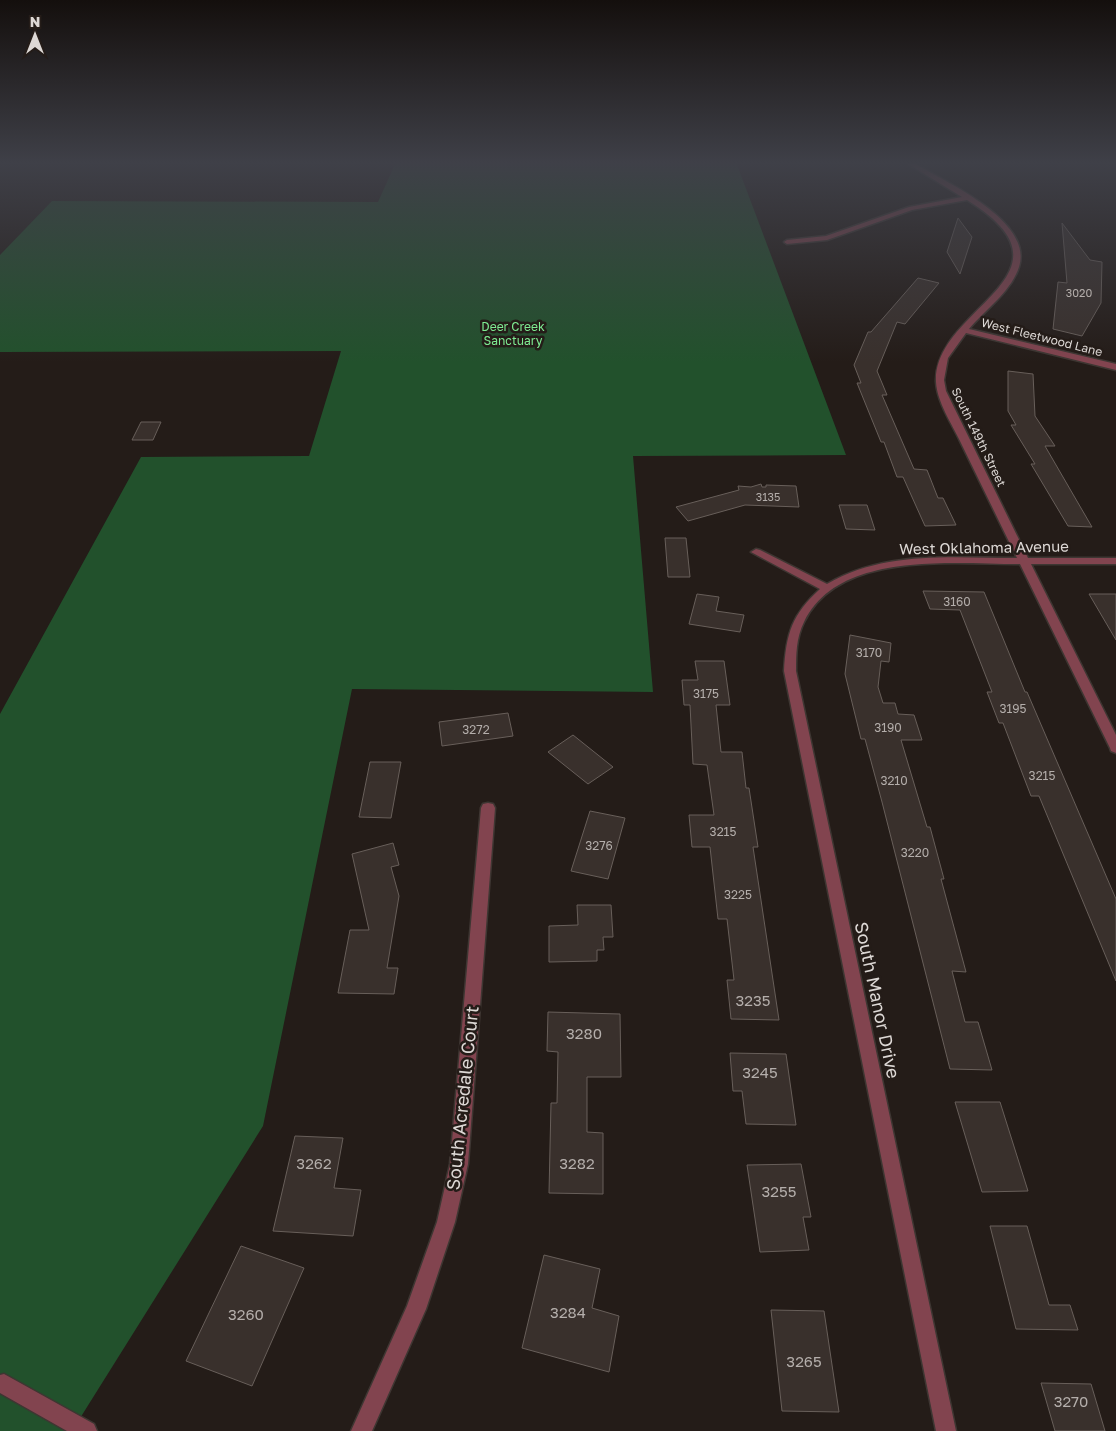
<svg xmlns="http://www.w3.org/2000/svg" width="1116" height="1431" viewBox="0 0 1116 1431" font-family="'Golos Text',sans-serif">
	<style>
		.green { fill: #22512c }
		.building { fill: #39302c; stroke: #685f5a }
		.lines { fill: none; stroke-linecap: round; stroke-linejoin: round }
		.minor-casing { stroke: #3e3632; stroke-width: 3 }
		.minor { fill: #82444f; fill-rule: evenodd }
		.labels { text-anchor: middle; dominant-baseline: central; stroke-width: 5; stroke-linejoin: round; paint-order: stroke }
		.far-number-label { font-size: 11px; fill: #b4aeab }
		.far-park-label { font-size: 12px; fill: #7eeb92; stroke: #241c18 }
		.far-street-label { font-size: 12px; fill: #ddd8d5; stroke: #241c18 }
		.number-label { font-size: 12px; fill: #b4aeab }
		.street-label { font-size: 15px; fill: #ddd8d5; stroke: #241c18 }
		.near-number-label { font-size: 15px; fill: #b4aeab }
		.near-street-label { font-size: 18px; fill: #ddd8d5; stroke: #241c18 }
	</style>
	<rect width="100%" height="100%" fill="#241c18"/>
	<path class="green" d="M 396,162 L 736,162 L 846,455 L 633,456 L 653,692 L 352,689 L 263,1126 L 72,1431 L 0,1431 L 0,714 L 141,457 L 309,456 L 341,351 L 0,352 L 0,255 L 52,201 L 378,202 Z"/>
	<path class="building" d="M 958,218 L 972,237 L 960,274 L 947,252 Z
		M 1062,223 L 1090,260 L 1102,262 L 1101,303 L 1082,336 L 1053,329 L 1058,282 L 1067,283 Z
		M 918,278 L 939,283 L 905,324 L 897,322 L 877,371 L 887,395 L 882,395 L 914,469 L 927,470 L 938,498 L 943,498 L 956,525 L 925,526 L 903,477 L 897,477 L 884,442 L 881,442 L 857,383 L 861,383 L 854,365 L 868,332 L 871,332 Z
		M 1008,371 L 1033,374 L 1035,416 L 1055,446 L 1045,446 L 1092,527 L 1068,526 L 1031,464 L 1035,464 L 1011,425 L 1016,425 L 1008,411 Z
		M 141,422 L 161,422 L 153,440 L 132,440 Z
		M 761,484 L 762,487 L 766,487 L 766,485 L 796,486 L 799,507 L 745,505 L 688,521 L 676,507 L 739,490 L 738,486 L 751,487 Z
		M 839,505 L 867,505 L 875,530 L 846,529 Z
		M 665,538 L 686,538 L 690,577 L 668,577 Z
		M 923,591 L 984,592 L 1025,692 L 1027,692 L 1116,899 L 1116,981 L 1039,796 L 1031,796 L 1003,723 L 999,723 L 987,692 L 992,692 L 960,610 L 930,609 Z
		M 697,594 L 719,597 L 716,611 L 744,615 L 740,632 L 689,624 Z
		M 1089,594 L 1116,594 L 1116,640 Z
		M 850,635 L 891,643 L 889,662 L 881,661 L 878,687 L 883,703 L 895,703 L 898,714 L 914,715 L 922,740 L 901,740 L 927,827 L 930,827 L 944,879 L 941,879 L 966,972 L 952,971 L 965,1022 L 978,1022 L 992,1070 L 950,1069 L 882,802 L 865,739 L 861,739 L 845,674 Z
		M 695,661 L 724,661 L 730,705 L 716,705 L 721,752 L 742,752 L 746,788 L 749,788 L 758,847 L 753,847 L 779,1020 L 731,1019 L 727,980 L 734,980 L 727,919 L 718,919 L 710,847 L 692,847 L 689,815 L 714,815 L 707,765 L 693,764 L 690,705 L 684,705 L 682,680 L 698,680 Z
		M 508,713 L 513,736 L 442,746 L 439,722 Z
		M 573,735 L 613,767 L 588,784 L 548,752 Z
		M 370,762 L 401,762 L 391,818 L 359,817 Z
		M 590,811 L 625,818 L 608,879 L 571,871 Z
		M 393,843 L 399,865 L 391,867 L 399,896 L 387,968 L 398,968 L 394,994 L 338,993 L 350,930 L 369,930 L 352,854 Z
		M 577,905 L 611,905 L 613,937 L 603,937 L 604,950 L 597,950 L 597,961 L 549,962 L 549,926 L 578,925 Z
		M 548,1012 L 620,1014 L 621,1077 L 587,1077 L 587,1132 L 603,1133 L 603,1194 L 549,1193 L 551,1103 L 557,1103 L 558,1052 L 547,1051 Z
		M 730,1053 L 786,1054 L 796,1125 L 746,1124 L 742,1091 L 733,1091 Z
		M 955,1102 L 1000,1102 L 1028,1191 L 982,1192 Z
		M 295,1136 L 343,1138 L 334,1188 L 361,1190 L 353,1236 L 273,1231 Z
		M 801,1164 L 811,1217 L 803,1217 L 809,1250 L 760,1252 L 747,1165 Z
		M 990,1226 L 1027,1226 L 1049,1305 L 1070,1305 L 1078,1330 L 1016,1329 Z
		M 241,1246 L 304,1268 L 252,1386 L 186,1361 Z
		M 544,1255 L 600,1269 L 592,1308 L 619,1316 L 609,1372 L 522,1348 Z
		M 771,1310 L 824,1311 L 839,1412 L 782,1411 Z
		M 1041,1383 L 1091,1384 L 1105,1431 L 1055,1431 Z"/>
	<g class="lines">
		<g class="minor-casing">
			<path id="minor" d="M 905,162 L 912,162 C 943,181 1034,220 1019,267 C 1011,292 985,310 969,329 L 1116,364 L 1116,370 L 966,333 L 948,358 L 944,380 L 946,391 L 1028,558 L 1116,558 L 1116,564 L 1031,564 L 1116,735 L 1116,753 L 1111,751 L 1110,748 L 1020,564 C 955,564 838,550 804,622 C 796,638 796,655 796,671 L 956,1431 L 936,1431 L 784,671 C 786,634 792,614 820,589 L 751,552 L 756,549 L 760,550 L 827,584 C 885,550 953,558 1017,558 C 998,519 979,480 960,441 C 952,424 937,402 936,382 C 933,307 1088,275 967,200 L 912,210 L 827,240 L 787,244 L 784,242 L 787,240 L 826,236 L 909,207 L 962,197 Z
				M 488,803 L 493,804 L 495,808 L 468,1164 L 455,1222 L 426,1309 L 372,1431 L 351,1431 L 407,1306 L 437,1222 L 450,1164 L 481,808 L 483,804 Z
				M 4,1374 L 94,1424 L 97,1431 L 67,1431 L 0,1393 L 0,1375 Z"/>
		</g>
		<use href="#minor" class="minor"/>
	</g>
	<linearGradient id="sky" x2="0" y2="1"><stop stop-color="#140f0d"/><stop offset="0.45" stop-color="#3f4048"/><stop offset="1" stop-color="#3f4048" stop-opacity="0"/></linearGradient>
	<rect width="1116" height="362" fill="url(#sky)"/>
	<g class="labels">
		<g class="far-number-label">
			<text x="1079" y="292">3020</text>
			<text x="768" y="496">3135</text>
		</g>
		<g class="far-park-label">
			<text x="513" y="326">Deer Creek<tspan x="513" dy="14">Sanctuary</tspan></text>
		</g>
		<g class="far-street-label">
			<text transform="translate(1042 337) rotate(14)">West Fleetwood Lane</text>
			<text transform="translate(979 437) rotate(64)">South 149th Street</text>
		</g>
		<g class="number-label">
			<text x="957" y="601">3160</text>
			<text x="869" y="652">3170</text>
			<text x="706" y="693">3175</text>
			<text x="1013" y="708">3195</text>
			<text x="888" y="727">3190</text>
			<text x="476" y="729">3272</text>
			<text x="1042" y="775">3215</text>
			<text x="894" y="780">3210</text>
			<text x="723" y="831">3215</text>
			<text x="599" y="845">3276</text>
			<text x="915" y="852">3220</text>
			<text x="738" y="894">3225</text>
		</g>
		<g class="street-label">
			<text transform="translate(984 547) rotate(-1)">West Oklahoma Avenue</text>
		</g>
		<g class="near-number-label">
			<text x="753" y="1000">3235</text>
			<text x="584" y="1033">3280</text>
			<text x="760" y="1072">3245</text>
			<text x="314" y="1163">3262</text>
			<text x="577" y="1163">3282</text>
			<text x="779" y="1191">3255</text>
			<text x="568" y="1312">3284</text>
			<text x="246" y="1314">3260</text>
			<text x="804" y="1361">3265</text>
			<text x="1071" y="1401">3270</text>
		</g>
		<g class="near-street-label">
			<text transform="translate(878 1000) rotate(78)">South Manor Drive</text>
			<text transform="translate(462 1098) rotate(-84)">South Acredale Court</text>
		</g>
	</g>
	<g transform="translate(35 35)" stroke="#241c18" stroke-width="4" paint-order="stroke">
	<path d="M0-4L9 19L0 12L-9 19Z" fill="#ddd8d5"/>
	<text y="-8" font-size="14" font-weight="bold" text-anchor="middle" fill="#ddd8d5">N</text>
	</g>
</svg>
